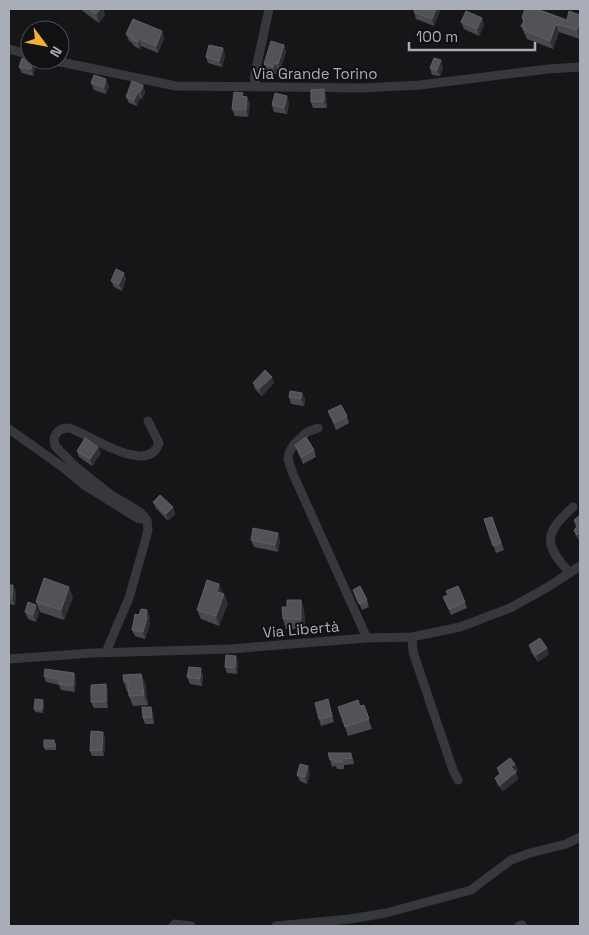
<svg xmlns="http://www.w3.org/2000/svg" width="589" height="935" viewBox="0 0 589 935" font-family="'Space Grotesk',sans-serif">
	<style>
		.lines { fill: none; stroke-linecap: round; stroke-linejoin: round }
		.minor { stroke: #37383d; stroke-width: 9 }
		.wall { fill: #47494d }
		.shaded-wall { fill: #2f3033 }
		.building { fill: #525359; stroke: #5f6168 }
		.labels { text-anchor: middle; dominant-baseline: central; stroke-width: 4; stroke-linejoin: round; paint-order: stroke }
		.street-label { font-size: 15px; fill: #a8adb8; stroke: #111113 }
	</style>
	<rect width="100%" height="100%" fill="#161618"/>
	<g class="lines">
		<path class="minor" d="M 9,49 L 30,55
			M 51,60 L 176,86 L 362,88 L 420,85 L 548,69 L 580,67
			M 257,87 L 254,78 L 269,9
			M 318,428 L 307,432 L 294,444 L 289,453 L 288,459 L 293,474 L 367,638
			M 9,429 L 64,468 L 84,485 L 137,518 L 147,520
			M 570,573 C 542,543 545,533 573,507
			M 412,637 L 413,652 L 453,770 L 458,780
			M 106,652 L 129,598 L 144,545 L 148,530 L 147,520 L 140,512 L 110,494 L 76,467 L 55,446 L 54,438 C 57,431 60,428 69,428 C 89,434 148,477 159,443 L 148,421
			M 9,659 L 93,653 L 230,649 L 367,638 L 412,637 L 460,627 L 510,608 L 548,587 L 580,566
			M 173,926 L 175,924 L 191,926
			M 276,926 L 350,919 L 386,913 L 471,890 L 511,860 L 530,853 L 566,844 L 580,837
			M 519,926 L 522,925"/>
	</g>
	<path class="wall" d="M 80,9 L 103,9 L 105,15 L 99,23 Z
		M 415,9 L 439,9 L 440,11 L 434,26 L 416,19 L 414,12 Z
		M 580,15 L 580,39 L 559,32 L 553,49 L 527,39 L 521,26 L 523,22 L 522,17 L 567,20 Z
		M 482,18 L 484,25 L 479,36 L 464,29 L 461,22 Z
		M 162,31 L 164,38 L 158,53 L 141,46 L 140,49 L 134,46 L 132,43 L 129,41 L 126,34 Z
		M 284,45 L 286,52 L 280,70 L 277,69 L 276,74 L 267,71 L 264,64 Z
		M 223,48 L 225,55 L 222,67 L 208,63 L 206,57 Z
		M 19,67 L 35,68 L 33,76 L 22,73 Z
		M 443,67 L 440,76 L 432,75 L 430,68 Z
		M 91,83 L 109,86 L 106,94 L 94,90 Z
		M 143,85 L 145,92 L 142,99 L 140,98 L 137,106 L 129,103 L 126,97 Z
		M 324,89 L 326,96 L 327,108 L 313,108 L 311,102 Z
		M 244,96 L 250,103 L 248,117 L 235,116 L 232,109 Z
		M 289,102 L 287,114 L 274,112 L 272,105 Z
		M 124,273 L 126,279 L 122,291 L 114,287 L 111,281 Z
		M 272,377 L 274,383 L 262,396 L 255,389 L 253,383 Z
		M 302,393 L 305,399 L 304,406 L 291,404 L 289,397 Z
		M 328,411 L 347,416 L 349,423 L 336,430 Z
		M 295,445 L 314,450 L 316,457 L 303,464 Z
		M 77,451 L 101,453 L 92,466 L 79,457 Z
		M 153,502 L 173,507 L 175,514 L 168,521 L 156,508 Z
		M 580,515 L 580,541 L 576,536 L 574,530 L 576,527 L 574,520 Z
		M 492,517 L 504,550 L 496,553 L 484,519 Z
		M 251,540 L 280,540 L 278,552 L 254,547 Z
		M 9,585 L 16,592 L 15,605 L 9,604 Z
		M 353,590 L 367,600 L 369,607 L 362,610 Z
		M 223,593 L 222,594 L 228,603 L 219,626 L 201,619 L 197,610 Z
		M 73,597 L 64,620 L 40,612 L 36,602 Z
		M 443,597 L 465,602 L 467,608 L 451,615 Z
		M 301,600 L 304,610 L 305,629 L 286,629 L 283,619 L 287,607 Z
		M 25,612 L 39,612 L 36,622 L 28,619 Z
		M 150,617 L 149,621 L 150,624 L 145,639 L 135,636 L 132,630 Z
		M 529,645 L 549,654 L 538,662 L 531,652 Z
		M 238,662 L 237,674 L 227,673 L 225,667 Z
		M 74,673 L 76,679 L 75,692 L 61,690 L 59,685 L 46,682 L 44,676 Z
		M 141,674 L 145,683 L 148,705 L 133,706 L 129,696 L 129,692 L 127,692 L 124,682 Z
		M 203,675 L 202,686 L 190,684 L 187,677 Z
		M 108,691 L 108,708 L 94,708 L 91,702 Z
		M 328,699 L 334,722 L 321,726 L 319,719 Z
		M 44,703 L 43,713 L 35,712 L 34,709 Z
		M 364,705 L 372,729 L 348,736 L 338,707 L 360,706 Z
		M 151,707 L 153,713 L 154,724 L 145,724 L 143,718 Z
		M 105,738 L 104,756 L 92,756 L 90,751 Z
		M 56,743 L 56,750 L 45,750 L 44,747 Z
		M 351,753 L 353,759 L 354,764 L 344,765 L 344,769 L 337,769 L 336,766 L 332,767 L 330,760 Z
		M 497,768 L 518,770 L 516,772 L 518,779 L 503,791 L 497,784 L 495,778 L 499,774 Z
		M 310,773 L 307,784 L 300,781 L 297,775 Z"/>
	<path class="shaded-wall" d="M 100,9 L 103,9 L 105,15 L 99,23 L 96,14 Z
		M 436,9 L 439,9 L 440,11 L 434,26 L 432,19 Z
		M 482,18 L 484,25 L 479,36 L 477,29 Z
		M 580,20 L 580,39 L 577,30 Z
		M 556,24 L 559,32 L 553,49 L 550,41 Z
		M 162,31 L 164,38 L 158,53 L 156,46 Z
		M 139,39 L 141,46 L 140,49 L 138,42 Z
		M 284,45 L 286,52 L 280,70 L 278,64 Z
		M 223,48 L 225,55 L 222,67 L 219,61 Z
		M 441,60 L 443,67 L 440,76 L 437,70 Z
		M 33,61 L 35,68 L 33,76 L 31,69 Z
		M 275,63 L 277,69 L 276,74 L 273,67 Z
		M 106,79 L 109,86 L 106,94 L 104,87 Z
		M 143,85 L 145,92 L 142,99 L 140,92 Z
		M 324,89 L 326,96 L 327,108 L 324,101 Z
		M 138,92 L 140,98 L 137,106 L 134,100 Z
		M 287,96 L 289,102 L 287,114 L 284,108 Z
		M 247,97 L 250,103 L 248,117 L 246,110 Z
		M 124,273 L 126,279 L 122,291 L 119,284 Z
		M 272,377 L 274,383 L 262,396 L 259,389 Z
		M 302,393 L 305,399 L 304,406 L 301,399 Z
		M 98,447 L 101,453 L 92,466 L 90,459 Z
		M 173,507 L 175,514 L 168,521 L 166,514 Z
		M 580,532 L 580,541 L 577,535 Z
		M 278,533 L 280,540 L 278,552 L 275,545 Z
		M 219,584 L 223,593 L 220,601 L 217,592 Z
		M 13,585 L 16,592 L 15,605 L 12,599 Z
		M 69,587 L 73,597 L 64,620 L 61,610 Z
		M 224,594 L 228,603 L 219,626 L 216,616 Z
		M 301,600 L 304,610 L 305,629 L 301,619 Z
		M 36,605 L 39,612 L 36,622 L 33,615 Z
		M 147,610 L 150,617 L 149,621 L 150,624 L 145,639 L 143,632 Z
		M 547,648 L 549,654 L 538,662 L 536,655 Z
		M 236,656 L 238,662 L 237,674 L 235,668 Z
		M 201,668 L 203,675 L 202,686 L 200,679 Z
		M 74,673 L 76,679 L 75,692 L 73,686 Z
		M 141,674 L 145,683 L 148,705 L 144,695 Z
		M 106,684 L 108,691 L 108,708 L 106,701 Z
		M 43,700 L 44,703 L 43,713 L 42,709 Z
		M 151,707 L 153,713 L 154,724 L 152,717 Z
		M 103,732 L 105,738 L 104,756 L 102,750 Z
		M 515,764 L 518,770 L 514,774 L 511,767 Z
		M 308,766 L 310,773 L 307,784 L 305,777 Z
		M 516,772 L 518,779 L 503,791 L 500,785 Z"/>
	<path class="building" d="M 89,9 L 100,9 L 96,14 Z
		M 415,9 L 436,9 L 432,19 L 414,12 Z
		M 525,9 L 537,9 L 567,20 L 569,11 L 580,15 L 580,20 L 577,30 L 556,24 L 550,41 L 524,30 L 525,27 L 521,26 L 524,21 L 522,17 Z
		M 466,11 L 482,18 L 477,29 L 461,22 Z
		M 133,19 L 162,31 L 156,46 L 139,39 L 138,42 L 131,39 L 132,37 L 126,34 Z
		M 271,41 L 284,45 L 278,64 L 275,63 L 273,67 L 264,64 Z
		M 209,45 L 223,48 L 219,61 L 206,57 Z
		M 22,58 L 33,61 L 31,69 L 19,67 Z
		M 434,58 L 441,60 L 437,70 L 430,68 Z
		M 94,75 L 106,79 L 104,87 L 91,83 Z
		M 132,81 L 143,85 L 140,92 L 138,92 L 134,100 L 126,97 Z
		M 324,89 L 324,101 L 311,102 L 311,90 Z
		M 234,92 L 243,93 L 242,96 L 247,97 L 246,110 L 232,109 Z
		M 275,93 L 287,96 L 284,108 L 272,105 Z
		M 116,269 L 124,273 L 119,284 L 111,281 Z
		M 265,370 L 272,377 L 259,389 L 253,383 Z
		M 290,391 L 302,393 L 301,399 L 289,397 Z
		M 341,405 L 347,416 L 334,423 L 328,411 Z
		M 306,437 L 314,450 L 301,457 L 295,445 Z
		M 85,438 L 98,447 L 90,459 L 77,451 Z
		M 160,495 L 173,507 L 166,514 L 153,502 Z
		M 580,515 L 580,532 L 577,535 L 574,530 L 578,526 L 574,520 Z
		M 492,517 L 501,543 L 493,546 L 484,519 Z
		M 253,528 L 278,533 L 275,545 L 251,540 Z
		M 44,578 L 69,587 L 61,610 L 36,602 Z
		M 207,580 L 219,584 L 217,592 L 224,594 L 216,616 L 197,610 Z
		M 9,585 L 13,585 L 12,599 L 9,598 Z
		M 360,586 L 367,600 L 359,604 L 353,590 Z
		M 458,586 L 465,602 L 449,609 L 443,597 L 448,595 L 446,591 Z
		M 287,600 L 301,600 L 301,619 L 283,619 L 282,607 L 287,607 Z
		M 28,602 L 36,605 L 33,615 L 25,612 Z
		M 141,609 L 147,610 L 146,617 L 147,617 L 143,632 L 132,630 L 135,614 L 139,615 Z
		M 540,638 L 547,648 L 536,655 L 529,645 Z
		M 226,655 L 236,656 L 235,668 L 225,667 Z
		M 189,667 L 201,668 L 200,679 L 187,677 Z
		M 45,669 L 74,673 L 73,686 L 59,684 L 59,679 L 44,676 Z
		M 141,674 L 144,695 L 129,696 L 128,682 L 124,682 L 123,675 Z
		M 106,684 L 106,701 L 91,702 L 91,685 Z
		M 35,699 L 43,700 L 42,709 L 34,709 Z
		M 328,699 L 332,716 L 319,719 L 315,703 Z
		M 358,700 L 360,706 L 364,705 L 369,719 L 345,727 L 338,707 Z
		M 142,707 L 151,707 L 152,717 L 143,718 Z
		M 91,731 L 103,732 L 102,750 L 90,751 Z
		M 44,740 L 54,740 L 55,746 L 44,747 Z
		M 328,753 L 351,753 L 351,758 L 342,759 L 342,762 L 335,762 L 334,760 L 330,760 Z
		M 510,758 L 515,764 L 511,767 L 516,772 L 500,785 L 495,778 L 501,773 L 497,768 Z
		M 300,764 L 308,766 L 305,777 L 297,775 Z"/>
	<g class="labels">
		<g class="street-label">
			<text x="315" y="73">Via Grande Torino</text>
			<text transform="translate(301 629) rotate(-5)">Via Libertà</text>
		</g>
	</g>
	<rect width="589" height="935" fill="none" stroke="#a8adb8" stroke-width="20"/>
	<g transform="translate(45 45) rotate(122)"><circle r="24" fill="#111113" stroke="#4d4f55"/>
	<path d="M0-4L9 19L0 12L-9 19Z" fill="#f2b134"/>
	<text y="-8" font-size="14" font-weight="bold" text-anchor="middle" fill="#a8adb8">N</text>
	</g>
	<path d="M409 42v8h126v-8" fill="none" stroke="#a8adb8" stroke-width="2.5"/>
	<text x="416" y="42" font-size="15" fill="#a8adb8" stroke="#111113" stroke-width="4" paint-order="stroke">100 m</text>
</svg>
